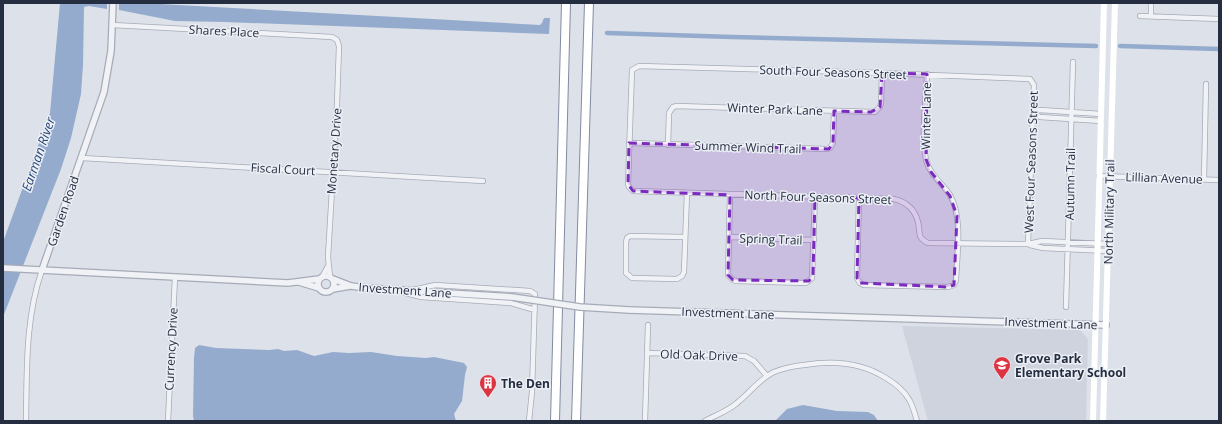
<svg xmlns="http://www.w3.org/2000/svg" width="1222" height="424" viewBox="0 0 1222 424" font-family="'Open Sans',sans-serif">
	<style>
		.built { fill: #cfd3de }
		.water { fill: #94abcd }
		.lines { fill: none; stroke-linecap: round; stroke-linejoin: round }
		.canal { stroke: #94abcd; stroke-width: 4.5 }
		.minor-casing { stroke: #a6abb7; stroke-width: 6 }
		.tertiary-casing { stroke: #a6abb7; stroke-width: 8 }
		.motorway-casing { stroke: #838ca1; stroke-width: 10 }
		.minor { stroke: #f0f2f6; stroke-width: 4.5 }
		.tertiary { stroke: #f0f2f6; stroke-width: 5.5 }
		.secondary { stroke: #fff; stroke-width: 6 }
		.motorway { stroke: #fff; stroke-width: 8 }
		.tertiary-bridge-casing { stroke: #a6abb7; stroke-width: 8; stroke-linecap: butt }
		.tertiary-bridge { stroke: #f0f2f6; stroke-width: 5.5 }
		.marked { fill: #7b2cbf; fill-opacity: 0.2; stroke: #7b2cbf; stroke-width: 3; stroke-dasharray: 8 5; stroke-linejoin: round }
		.labels { text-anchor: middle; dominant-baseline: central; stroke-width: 3; stroke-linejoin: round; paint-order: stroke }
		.street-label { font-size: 12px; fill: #252d41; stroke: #ecf0f6 }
		.poi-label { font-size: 12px; font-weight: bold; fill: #252d41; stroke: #ecf0f6; text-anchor: start }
		.water-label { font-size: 13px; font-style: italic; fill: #2b4879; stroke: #ecf0f6 }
	</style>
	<rect width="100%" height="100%" fill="#dde1e9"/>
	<path class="built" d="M 902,326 L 1080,330 L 1088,339 L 1086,421 L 928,421 Z"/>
	<path class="water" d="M 60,3 L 107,3 L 107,9 L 89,6 L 84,7 L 83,65 L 81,94 L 71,138 L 61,169 L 3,317 L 3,242 L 50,113 Z
		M 119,3 L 142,3 L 540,25 L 542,23 L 544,18 L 550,18 L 549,34 L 225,22 L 175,21 L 119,10 Z
		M 199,345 L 216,348 L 269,350 L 278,349 L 284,351 L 297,350 L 314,356 L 333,352 L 349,353 L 371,352 L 397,356 L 426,358 L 434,357 L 464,363 L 467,367 L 465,375 L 462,401 L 454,414 L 456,421 L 194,421 L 193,416 L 194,358 L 195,348 Z
		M 803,405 L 837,411 L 868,412 L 874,415 L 878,421 L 775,421 L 787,409 Z"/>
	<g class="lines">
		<path class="canal" d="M 607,33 L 732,37 L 1096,46
			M 1120,46 L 1219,49"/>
		<g class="minor-casing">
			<path id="minor" d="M 1140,16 L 1219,19
				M 1151,16 L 1151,3
				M 112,25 L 332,37 L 337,40 L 339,46 L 337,104 L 328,257 L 330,277
				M 1033,112 L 1040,117 L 1101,121
				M 1033,112 L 1040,110 L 1101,114
				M 629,143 L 827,149 L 830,148 L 833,143 L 834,111
				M 668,145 L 669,113 L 673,107 L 677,106 L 875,112 L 880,107 L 881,103 L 882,73
				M 82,158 L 483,181
				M 1099,176 L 1219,180
				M 1204,179 L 1206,84
				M 730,195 L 728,275 L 733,280 L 736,281 L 806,283 L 812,278 L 815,197
				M 859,198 L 857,278 L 860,283 L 864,285 L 948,287 L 954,285 L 956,280 C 957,254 963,218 950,195 C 942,183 930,175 926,160 C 921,136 926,100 927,74
				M 685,237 L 630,236 L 627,238 L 626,242 L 626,273 L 632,278 L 677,279 L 682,276 L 684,272 L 687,193
				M 729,237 L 814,240
				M 1028,244 L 1034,85 L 1030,79 L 882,73 L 639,66 L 632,70 L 628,184 L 629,187 L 633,191 L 894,199 C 907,202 915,210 918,222 C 921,233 916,237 928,243 L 1028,244 L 1042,241 L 1108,244
				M 1030,245 L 1043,248 L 1108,251
				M 322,277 L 328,266
				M 413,290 L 435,285 L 530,291 L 535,294 L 532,392 L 529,421
				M 398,291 L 421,297 L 511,303 L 535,310
				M 1066,307 L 1073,62
				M 647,353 L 745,356 L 754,361 L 767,376
				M 26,421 C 27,370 25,319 42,270
				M 168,421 L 175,277
				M 645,421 L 648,325
				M 705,421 C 716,415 728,411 737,403 C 750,393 759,379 774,372 C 784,368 794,366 804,365 C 833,360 861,362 886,378 C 896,384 904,390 910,401 C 913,407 915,414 917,421"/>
		</g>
		<g class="tertiary-casing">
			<path id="tertiary" d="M 3,268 L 288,283 L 319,279
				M 42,270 L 104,92 L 111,51 L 113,3
				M318 284a8 8 0 1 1 16 0a8 8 0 1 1-16 0Z
				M 333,279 L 351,286 L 366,288 L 512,297
				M 299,282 L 319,288
				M 333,289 L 350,286
				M 629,310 L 1106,325"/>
		</g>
		<g class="motorway-casing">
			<path id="motorway" d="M 555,421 L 566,3
				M 576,421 L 589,3"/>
		</g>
		<use href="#minor" class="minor"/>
		<use href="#tertiary" class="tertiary"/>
		<path class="secondary" d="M 1093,421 L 1104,3
			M 1103,421 L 1115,3"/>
		<use href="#motorway" class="motorway"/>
		<g class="tertiary-bridge-casing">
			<path id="tertiary-bridge" d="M 512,297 L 580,307 L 629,310"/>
		</g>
		<use href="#tertiary-bridge" class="tertiary-bridge"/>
	</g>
	<path class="marked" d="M 882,73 L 927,74 L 926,159 L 931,172 L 950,196 L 957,216 L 954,285 L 948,287 L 860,283 L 857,278 L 859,198 L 815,197 L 813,275 L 809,281 L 733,280 L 728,275 L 730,195 L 633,191 L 628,184 L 629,143 L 829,149 L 833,143 L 834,111 L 871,112 L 880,107 Z"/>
	<defs>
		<g id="school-pin" transform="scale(0.9)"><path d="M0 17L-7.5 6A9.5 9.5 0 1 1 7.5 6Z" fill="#dc3440" stroke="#ecf0f6"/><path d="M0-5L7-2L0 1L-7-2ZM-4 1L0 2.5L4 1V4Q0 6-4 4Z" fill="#fff"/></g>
		<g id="building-pin" transform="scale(0.9)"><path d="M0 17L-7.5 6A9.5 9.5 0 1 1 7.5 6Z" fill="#dc3440" stroke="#ecf0f6"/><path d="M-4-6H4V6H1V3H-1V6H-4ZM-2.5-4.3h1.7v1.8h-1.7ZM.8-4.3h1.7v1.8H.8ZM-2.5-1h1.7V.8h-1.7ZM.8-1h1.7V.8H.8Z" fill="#fff"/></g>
	</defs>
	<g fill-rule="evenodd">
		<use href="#school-pin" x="1002" y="365"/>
		<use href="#building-pin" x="488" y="383"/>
	</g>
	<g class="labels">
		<g class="street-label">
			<text transform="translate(224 31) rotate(3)">Shares Place</text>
			<text transform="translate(833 72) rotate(2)">South Four Seasons Street</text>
			<text transform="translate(775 109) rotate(2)">Winter Park Lane</text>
			<text transform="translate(926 116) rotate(-89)">Winter Lane</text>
			<text transform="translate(748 147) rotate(2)">Summer Wind Trail</text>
			<text transform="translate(334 151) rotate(-86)">Monetary Drive</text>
			<text transform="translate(1031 162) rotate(-88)">West Four Seasons Street</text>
			<text transform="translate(283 169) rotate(3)">Fiscal Court</text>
			<text transform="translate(1164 178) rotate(2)">Lillian Avenue</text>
			<text transform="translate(1070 184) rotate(-89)">Autumn Trail</text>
			<text transform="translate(818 197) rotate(2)">North Four Seasons Street</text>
			<text transform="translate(63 211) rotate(-71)">Garden Road</text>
			<text transform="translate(1109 212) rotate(-89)">North Military Trail</text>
			<text transform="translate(771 239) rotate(2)">Spring Trail</text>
			<text transform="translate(405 290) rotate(4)">Investment Lane</text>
			<text transform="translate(728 313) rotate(2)">Investment Lane</text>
			<text transform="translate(1051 323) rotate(2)">Investment Lane</text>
			<text transform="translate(171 349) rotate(-87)">Currency Drive</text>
			<text transform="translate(699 355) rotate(2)">Old Oak Drive</text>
		</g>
		<g class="poi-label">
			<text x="1015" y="358">Grove Park<tspan x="1015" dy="14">Elementary School</tspan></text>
			<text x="501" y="383">The Den</text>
		</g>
		<g class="water-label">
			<text transform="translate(38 154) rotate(-71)">Earman River</text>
		</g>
	</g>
	<rect width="1222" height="424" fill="none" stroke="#252d41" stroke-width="8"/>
</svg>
